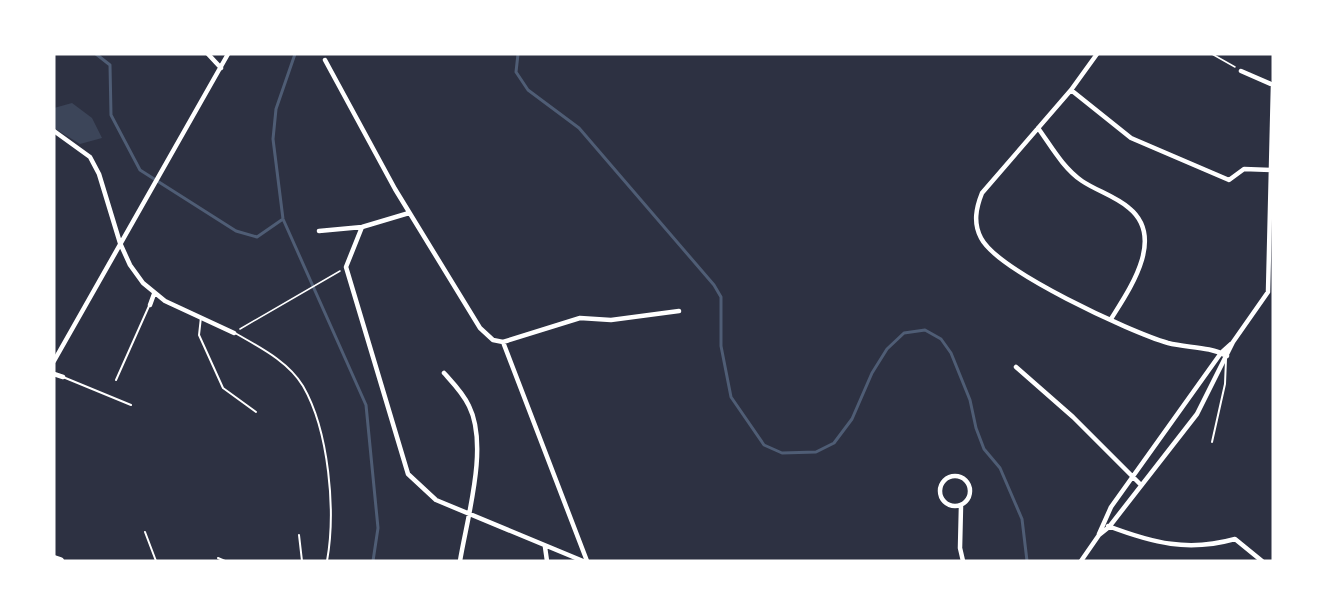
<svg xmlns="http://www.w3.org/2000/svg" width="1327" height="615" viewBox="0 0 1327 615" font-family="Poppins,sans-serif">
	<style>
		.green { fill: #3c4559 }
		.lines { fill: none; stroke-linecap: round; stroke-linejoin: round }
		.stream { stroke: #4f5d75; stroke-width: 3 }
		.path { stroke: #fff; stroke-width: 1.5 }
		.service { stroke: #fff; stroke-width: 2 }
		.minor { stroke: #fff; stroke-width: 4.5 }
		.trunk { stroke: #fff; stroke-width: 8 }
	</style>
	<rect width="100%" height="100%" fill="#2d3142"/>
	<path class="green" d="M 72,103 L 92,118 L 102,138 L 80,144 L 54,128 L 54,108 Z"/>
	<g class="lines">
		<path class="stream" d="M 96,54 L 110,65 L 111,115 L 140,170 L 236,231 L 257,237 L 283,219
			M 295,54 L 276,109 L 273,139 L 283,219 L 366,405 L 378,528 L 373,561
			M 518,54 L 516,72 L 528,90 L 579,128 L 714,285 L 721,297 L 721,346 L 731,397 L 764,445 L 782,453 L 816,452 L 834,443 L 852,419 L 872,373 L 887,349 L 904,333 L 925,330 L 941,339 L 951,353 L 970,400 L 976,428 L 984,449 L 1000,468 L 1022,519 L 1027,561"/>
		<path class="path" d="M 1212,54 L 1235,67
			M 240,329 L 340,271"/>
		<path class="service" d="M 201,317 L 199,335 L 223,388 L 256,412
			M 235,333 C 259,347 288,361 303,386 C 329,431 336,511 327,561
			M 63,377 L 131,405
			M 116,380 L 149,306
			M 1212,442 L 1225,384 L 1226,359
			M 145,532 L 156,561
			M 299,535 L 302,561
			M 218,558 L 225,561"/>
		<path class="minor" d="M 208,54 L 221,68
			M 1097,54 L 1071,90 L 982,193 C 976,208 973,223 981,238 C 998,271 1130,332 1168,343 C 1187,348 1209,346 1227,356
			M 325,60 L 395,189 L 480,328 L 493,340 L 503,342 L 587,561
			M 1241,71 L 1273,85
			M 1071,90 L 1131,138 L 1229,180 L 1244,169 L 1271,170
			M 1038,128 C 1051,146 1063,168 1082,181 C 1097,191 1115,196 1129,208 C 1166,238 1129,290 1111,319
			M 54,131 L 90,157 L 99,174 L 120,243 L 130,265 L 143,283 L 165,301 L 234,333
			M 362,227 L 346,267 L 408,474 L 436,500 L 583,561
			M 319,231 L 362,227 L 409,213
			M 150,305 L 154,294
			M 503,342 L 580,318 L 611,320 L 679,311
			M 54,361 L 228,54
			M 1016,367 L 1073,417 L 1141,485
			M 444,373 C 453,383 463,393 469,406 C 489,446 467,518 460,561
			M 54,374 L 63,377
			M940 491a15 15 0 1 1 30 0a15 15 0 1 1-30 0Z
			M 961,506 L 960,548 L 963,561
			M 1108,526 C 1153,543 1188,552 1235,539 L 1262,561
			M 1099,534 L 1111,507 L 1221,353 L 1231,344
			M 545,547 L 547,561
			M 1081,561 L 1099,535 L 1109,527 L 1197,414 L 1233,342 L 1268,292 L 1273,84"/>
		<path class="trunk" d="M 54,559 L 60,561"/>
	</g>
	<rect width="1327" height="615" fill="none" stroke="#ffffff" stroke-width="111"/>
</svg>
